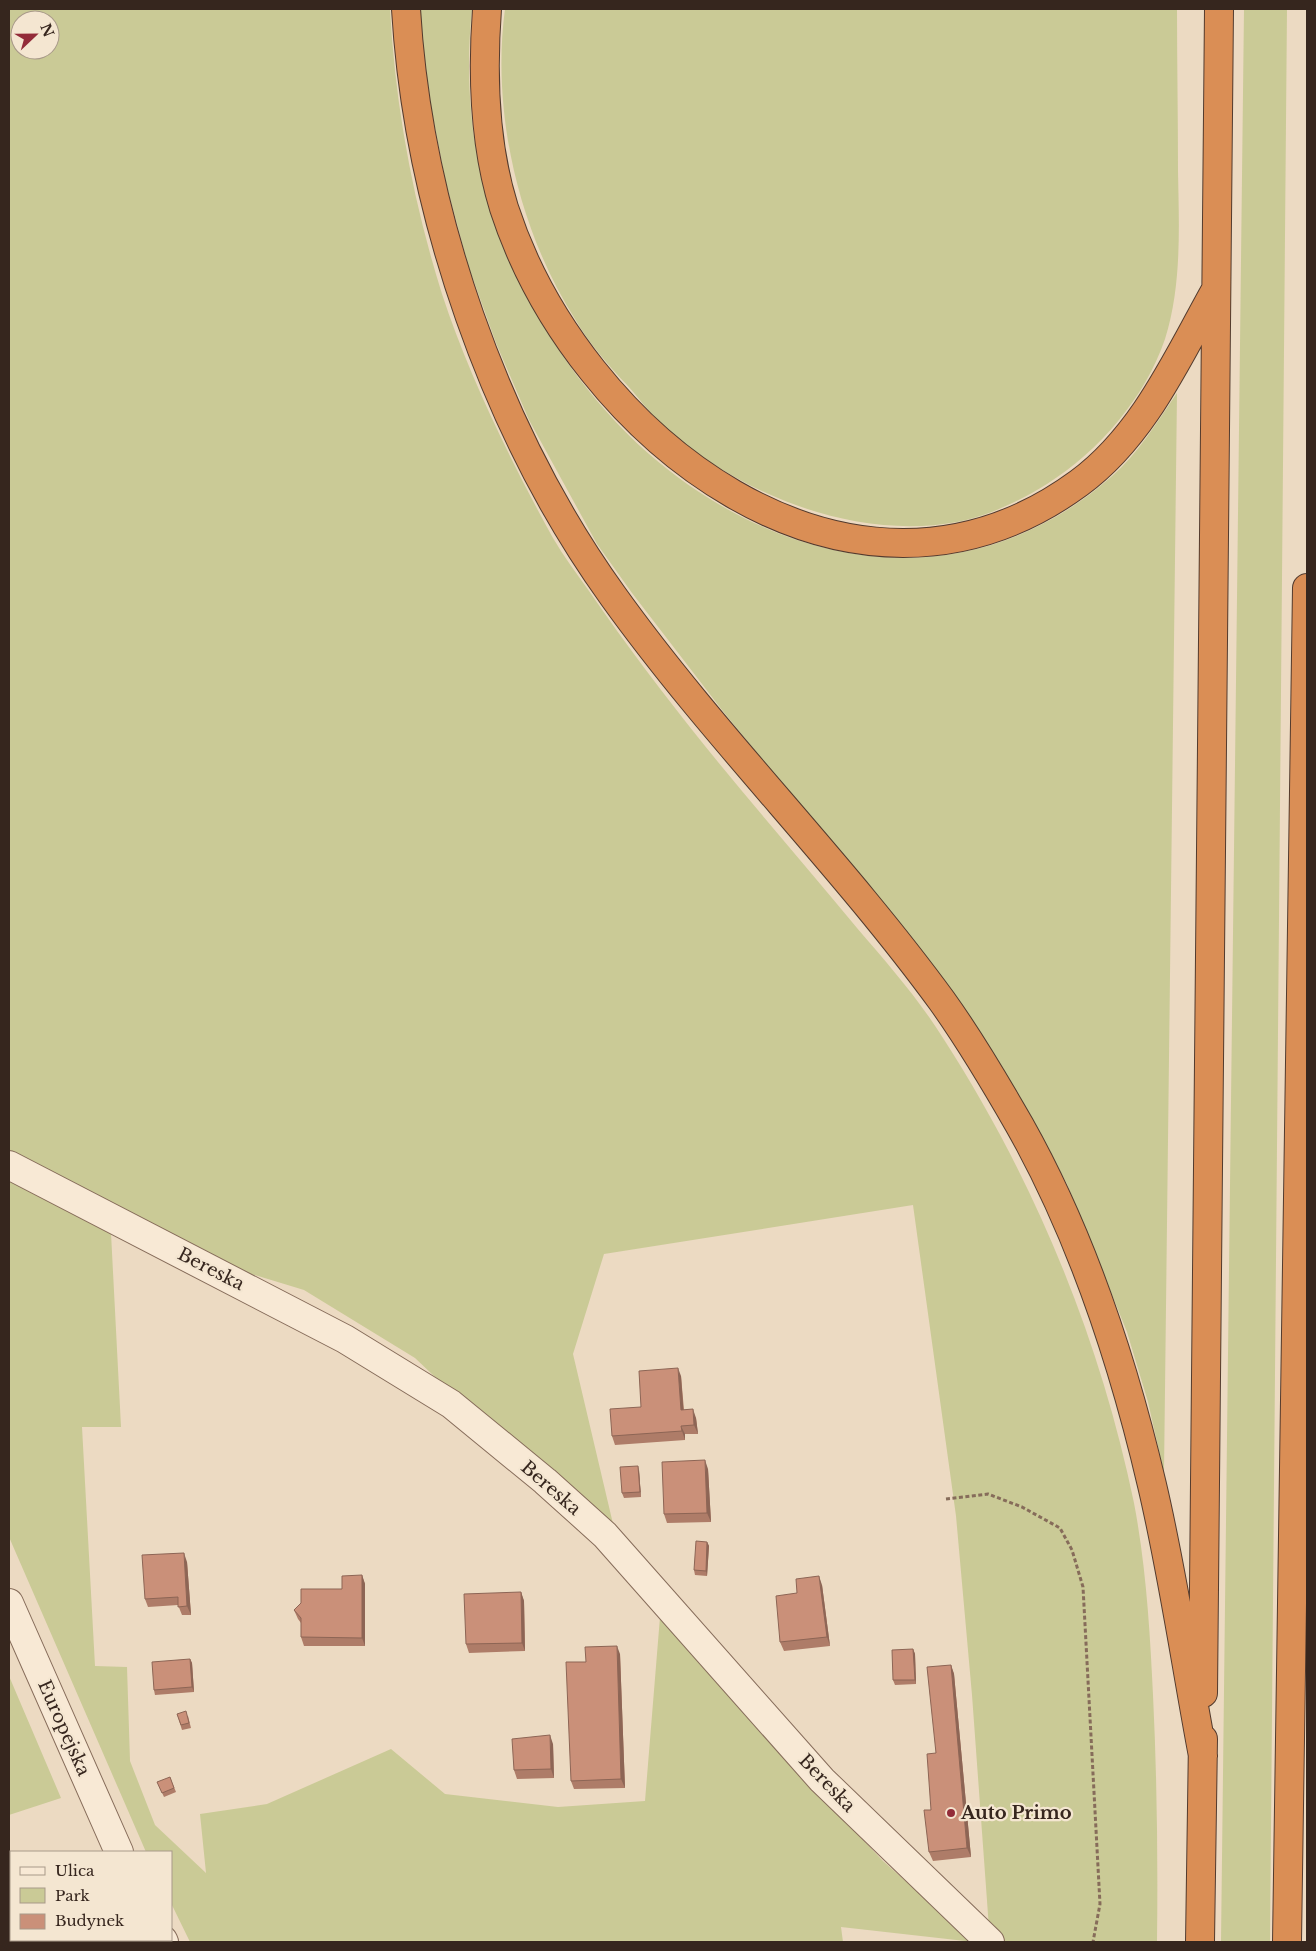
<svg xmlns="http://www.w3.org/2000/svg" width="1316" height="1951" viewBox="0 0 1316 1951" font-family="'Libre Baskerville',serif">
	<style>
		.green { fill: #caca96; fill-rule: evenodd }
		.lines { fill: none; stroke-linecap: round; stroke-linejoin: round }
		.street-casing { stroke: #866c5a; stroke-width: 30 }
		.highway-casing { stroke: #533b2e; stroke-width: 30 }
		.path { stroke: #866c5a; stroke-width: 3; stroke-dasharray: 4 2.5; stroke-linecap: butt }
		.street { stroke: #f8e9d5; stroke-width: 28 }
		.highway { stroke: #da8e55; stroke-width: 28 }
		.wall { fill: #ae7c68 }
		.shaded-wall { fill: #8d6555 }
		.building { fill: #ca9079; stroke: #8d6555 }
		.poi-dot { fill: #932c39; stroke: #f4e6d1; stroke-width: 2 }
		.labels { text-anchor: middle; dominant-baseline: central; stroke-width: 4.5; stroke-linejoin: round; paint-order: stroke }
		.street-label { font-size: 18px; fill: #36261e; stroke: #f4e6d1 }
		.poi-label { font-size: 18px; font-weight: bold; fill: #36261e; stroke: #f4e6d1; text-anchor: start }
	</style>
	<rect width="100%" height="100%" fill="#ecdac2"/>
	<path class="green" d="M 9,9 L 390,9 C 395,104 413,202 442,294 C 468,374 512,464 553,538 C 564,557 577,574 589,591 C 626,645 665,696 705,746 C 755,808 807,867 857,928 C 887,963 918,998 943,1038 C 1034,1179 1100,1338 1134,1503 C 1146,1566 1150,1631 1153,1695 C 1157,1777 1158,1860 1157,1942 L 1005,1942 L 989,1928 L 972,1695 L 956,1516 L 913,1205 L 604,1254 L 573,1354 L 614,1528 L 454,1395 L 415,1358 L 304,1290 L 228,1267 L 9,1154 ZM 20,20 L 50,20 L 50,50 L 20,50 Z
		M 419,9 L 472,9 C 463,93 474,182 509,260 C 542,333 589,401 649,454 C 785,572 969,602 1111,477 C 1138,454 1157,422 1177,393 L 1164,1473 L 1148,1402 L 1127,1332 L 1100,1265 L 1067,1184 L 1003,1068 L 953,994 L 722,710 L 632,593 L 597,544 L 529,420 L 496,343 L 468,265 L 445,179 L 429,96 Z
		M 505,9 L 1177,9 C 1177,63 1178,117 1178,171 C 1179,226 1182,285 1165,339 C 1145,398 1099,451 1047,484 C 1020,501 988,516 957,522 C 854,541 734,493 660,422 C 648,411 638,397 627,385 C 608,365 589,343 575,319 C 519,231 491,112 505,9 Z
		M 1244,9 L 1287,9 L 1270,1942 L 1221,1942 Z
		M 9,1180 L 111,1233 L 121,1427 L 82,1427 L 95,1666 L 127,1667 L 130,1761 L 155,1825 L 206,1873 L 200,1814 L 267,1804 L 391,1749 L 445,1794 L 558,1807 L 645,1801 L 660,1617 L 814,1788 L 883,1861 L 974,1942 L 841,1927 L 843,1942 L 190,1942 L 171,1903 L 171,1852 L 146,1852 L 9,1537 Z
		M 9,1676 L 61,1798 L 9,1815 Z"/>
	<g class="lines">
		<g class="street-casing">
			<path id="street" d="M 9,1165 L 345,1339 L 451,1404 L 545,1481 L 605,1535 L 822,1780 L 990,1942
				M 9,1603 L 119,1852
				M 163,1940 L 164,1942"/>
		</g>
		<g class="highway-casing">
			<path id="highway" d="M 406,9 C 418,210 495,432 613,596 C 714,737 839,860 942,1001 C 970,1040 996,1084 1020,1126 C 1083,1238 1123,1361 1152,1485 C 1173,1574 1186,1666 1203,1756
				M 487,9 C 482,76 484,144 504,208 C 578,436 850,651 1079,483 C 1143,436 1177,359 1215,291
				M 1203,1693 L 1219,9
				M 1200,1942 L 1203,1739
				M 1287,1942 L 1307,588"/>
		</g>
		<path class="path" d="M 946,1499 L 988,1494 L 1022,1507 L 1060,1528 L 1072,1550 L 1083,1587 L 1100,1904 L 1093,1942"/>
		<use href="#street" class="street"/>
		<use href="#highway" class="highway"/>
	</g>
	<path class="wall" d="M 681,1376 L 684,1410 L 696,1418 L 698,1434 L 685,1434 L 685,1440 L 615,1445 L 612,1436 L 641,1407 Z
		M 708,1469 L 711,1522 L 667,1523 L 664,1514 Z
		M 639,1470 L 641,1497 L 624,1498 L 622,1493 Z
		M 707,1542 L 709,1546 L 707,1576 L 695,1575 L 694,1570 Z
		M 187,1562 L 191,1615 L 182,1615 L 178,1605 L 148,1607 L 145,1599 Z
		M 362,1575 L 365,1584 L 365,1646 L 304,1646 L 301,1637 L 301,1623 L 298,1619 L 294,1610 L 342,1589 Z
		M 822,1585 L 830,1646 L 784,1651 L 780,1642 L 797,1593 Z
		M 521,1592 L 524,1601 L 525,1651 L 469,1653 L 466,1644 Z
		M 913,1649 L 915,1654 L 916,1684 L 895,1685 L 893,1680 Z
		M 620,1654 L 625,1788 L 574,1789 L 571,1781 L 586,1662 Z
		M 190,1659 L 192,1663 L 194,1692 L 155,1695 L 154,1690 Z
		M 951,1665 L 954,1674 L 971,1857 L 933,1861 L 929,1852 L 931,1810 L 936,1753 Z
		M 177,1714 L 188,1716 L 191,1728 L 182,1730 Z
		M 553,1744 L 554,1778 L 517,1779 L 514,1770 Z
		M 170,1777 L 176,1792 L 164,1797 L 159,1786 Z"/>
	<path class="shaded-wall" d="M 678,1368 L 681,1376 L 684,1419 L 681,1410 Z
		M 693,1409 L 696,1418 L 698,1434 L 694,1425 Z
		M 681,1426 L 685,1434 L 685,1440 L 682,1431 Z
		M 705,1460 L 708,1469 L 711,1522 L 707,1513 Z
		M 638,1466 L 639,1470 L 641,1497 L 640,1492 Z
		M 707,1542 L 709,1546 L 707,1576 L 706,1571 Z
		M 184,1553 L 187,1562 L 191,1615 L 187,1606 Z
		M 362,1575 L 365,1584 L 365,1646 L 362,1638 Z
		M 819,1576 L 822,1585 L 830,1646 L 827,1637 Z
		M 521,1592 L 524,1601 L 525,1651 L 522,1643 Z
		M 617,1646 L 620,1654 L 625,1788 L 621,1779 Z
		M 913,1649 L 915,1654 L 916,1684 L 915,1680 Z
		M 190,1659 L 192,1663 L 194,1692 L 192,1687 Z
		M 951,1665 L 954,1674 L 971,1857 L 967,1848 Z
		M 550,1735 L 553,1744 L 554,1778 L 551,1769 Z"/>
	<path class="building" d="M 678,1368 L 681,1410 L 693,1409 L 694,1425 L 681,1426 L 682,1431 L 612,1436 L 610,1409 L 641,1407 L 639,1371 Z
		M 705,1460 L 707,1513 L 664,1514 L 662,1462 Z
		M 638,1466 L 640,1492 L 622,1493 L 620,1467 Z
		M 696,1541 L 707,1542 L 706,1571 L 694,1570 Z
		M 184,1553 L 187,1606 L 178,1607 L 178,1597 L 145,1599 L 142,1555 Z
		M 362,1575 L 362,1638 L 301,1637 L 301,1618 L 294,1610 L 301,1603 L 301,1589 L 342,1589 L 342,1576 Z
		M 819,1576 L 827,1637 L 780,1642 L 776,1596 L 797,1593 L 796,1579 Z
		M 521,1592 L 522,1643 L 466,1644 L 464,1594 Z
		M 617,1646 L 621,1779 L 571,1781 L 566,1662 L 586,1662 L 585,1647 Z
		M 913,1649 L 915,1680 L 893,1680 L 892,1650 Z
		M 190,1659 L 192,1687 L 154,1690 L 152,1662 Z
		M 951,1665 L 967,1848 L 929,1852 L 924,1810 L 931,1810 L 927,1754 L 936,1753 L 927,1667 Z
		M 186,1711 L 189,1723 L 181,1725 L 177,1714 Z
		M 550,1735 L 551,1769 L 514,1770 L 512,1739 Z
		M 170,1777 L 174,1788 L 162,1793 L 157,1782 Z"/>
	<circle class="poi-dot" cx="951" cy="1813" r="5"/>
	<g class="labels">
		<g class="street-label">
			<text transform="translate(211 1269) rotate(27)">Bereska</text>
			<text transform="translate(551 1488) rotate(41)">Bereska</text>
			<text transform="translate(64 1728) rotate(66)">Europejska</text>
			<text transform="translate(827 1783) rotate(46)">Bereska</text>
		</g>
		<g class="poi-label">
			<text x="961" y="1813">Auto Primo</text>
		</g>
	</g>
	<rect width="1316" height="1951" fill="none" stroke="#36261e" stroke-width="20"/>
	<rect x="10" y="1851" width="162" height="90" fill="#f4e6d1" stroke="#a89989"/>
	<rect x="20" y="1867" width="25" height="8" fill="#f8e9d5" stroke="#a89989"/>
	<text x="55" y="1876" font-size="15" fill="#36261e">Ulica</text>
	<rect x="20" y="1888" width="25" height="15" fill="#caca96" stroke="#a89989"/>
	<text x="55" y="1901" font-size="15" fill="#36261e">Park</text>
	<rect x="20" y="1914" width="25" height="15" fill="#ca9079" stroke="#a89989"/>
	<text x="55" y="1926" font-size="15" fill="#36261e">Budynek</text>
	<g transform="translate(35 35) rotate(68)"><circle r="24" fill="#f4e6d1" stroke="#a89989"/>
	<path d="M0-4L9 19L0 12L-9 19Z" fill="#932c39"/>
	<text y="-8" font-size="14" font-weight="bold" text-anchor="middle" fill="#36261e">N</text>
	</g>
</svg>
